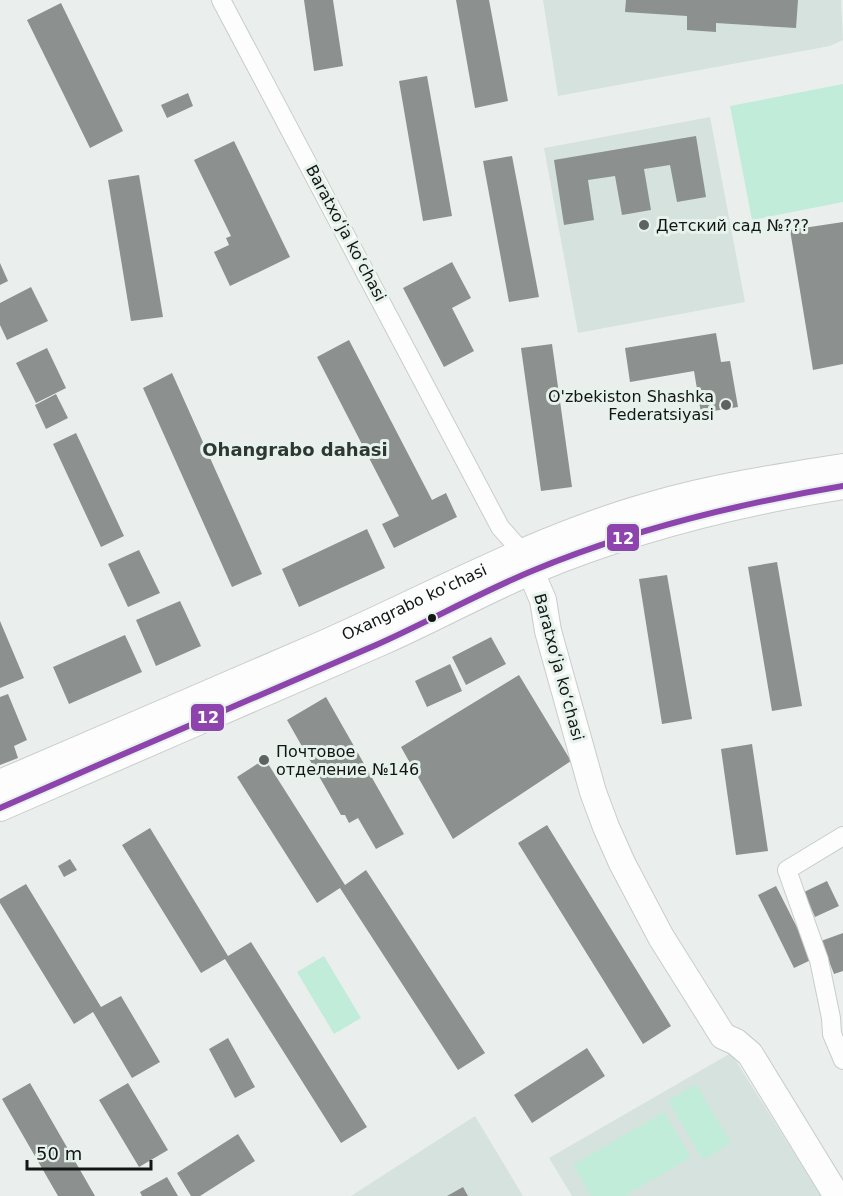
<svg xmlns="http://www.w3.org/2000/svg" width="843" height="1196" viewBox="0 0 843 1196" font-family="'DejaVu Sans',sans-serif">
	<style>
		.built { fill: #d6e2dd }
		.green { fill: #c1ecda }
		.building { fill: #8c908e }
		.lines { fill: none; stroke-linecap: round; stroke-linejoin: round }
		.street-casing { stroke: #c8cdcb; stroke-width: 20 }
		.secondary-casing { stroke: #c8cdcb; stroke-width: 28 }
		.street { stroke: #fcfdfc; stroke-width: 18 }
		.secondary { stroke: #fcfdfc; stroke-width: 26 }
		.bus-1-casing { stroke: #e7f2ed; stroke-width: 10 }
		.bus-1 { stroke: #8e44ad; stroke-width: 6 }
		.poi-dot { fill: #5e6260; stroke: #e7f2ed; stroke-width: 2 }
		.bus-dot { fill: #121614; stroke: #e7f2ed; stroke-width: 2 }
		.labels { text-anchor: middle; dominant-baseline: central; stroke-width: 6; stroke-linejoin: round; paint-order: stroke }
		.poi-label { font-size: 16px; fill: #121614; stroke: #e7f2ed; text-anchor: start }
		.street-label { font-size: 16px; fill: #121614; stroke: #e7f2ed }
		.neighbourhood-label { font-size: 18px; font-weight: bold; fill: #2e3733; stroke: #e7f2ed }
		.line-badge { stroke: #e7f2ed; stroke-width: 2 }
		.badge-label { font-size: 16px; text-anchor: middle; font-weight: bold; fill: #fff }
	</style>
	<rect width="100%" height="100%" fill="#eaefed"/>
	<path class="built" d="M 543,0 L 841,0 L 843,40 L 830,46 L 558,96 Z
		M 710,117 L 745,302 L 578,333 L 544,148 Z
		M 731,1053 L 821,1196 L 572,1196 L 549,1158 Z
		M 475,1116 L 523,1196 L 351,1196 Z"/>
	<path class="green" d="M 843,84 L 843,202 L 752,220 L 730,106 Z
		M 324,956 L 361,1018 L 334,1034 L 297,972 Z
		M 696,1084 L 731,1143 L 703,1160 L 668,1101 Z
		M 664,1112 L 691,1157 L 625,1196 L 591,1196 L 573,1165 Z"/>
	<path class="building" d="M 304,0 L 333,0 L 343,66 L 314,71 Z
		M 456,0 L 489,0 L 508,101 L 475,108 Z
		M 626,0 L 798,0 L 796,28 L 716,23 L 716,32 L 687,30 L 687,16 L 625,12 Z
		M 61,3 L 123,131 L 90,148 L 27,20 Z
		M 427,76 L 452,216 L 423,221 L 399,81 Z
		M 188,93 L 193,106 L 167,118 L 161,105 Z
		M 696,136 L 706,197 L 677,202 L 670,165 L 644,169 L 651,210 L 622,215 L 615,176 L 588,180 L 594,220 L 564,225 L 554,160 Z
		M 234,141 L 290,257 L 230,286 L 214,252 L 229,245 L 226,238 L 231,236 L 194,160 Z
		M 512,156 L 539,297 L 509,302 L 483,161 Z
		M 139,175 L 163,317 L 131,321 L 108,180 Z
		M 843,222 L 843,364 L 813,370 L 790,230 Z
		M 452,262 L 471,298 L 452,308 L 474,351 L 444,367 L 403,288 Z
		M 0,263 L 8,281 L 0,285 Z
		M 31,287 L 48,321 L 7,340 L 0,325 L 0,303 Z
		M 716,333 L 721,362 L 730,361 L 738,407 L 701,413 L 694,371 L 630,382 L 625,348 Z
		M 349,340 L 432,500 L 446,493 L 457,517 L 394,548 L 382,524 L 399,516 L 317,357 Z
		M 552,344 L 572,487 L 541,491 L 521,348 Z
		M 47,348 L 66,388 L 36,403 L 16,363 Z
		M 172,373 L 262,574 L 232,587 L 143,388 Z
		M 56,394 L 68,418 L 46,429 L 35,405 Z
		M 76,433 L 124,536 L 101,547 L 53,444 Z
		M 367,529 L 385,568 L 299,607 L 282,569 Z
		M 139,550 L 160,593 L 128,607 L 108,564 Z
		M 777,562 L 802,706 L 772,711 L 748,567 Z
		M 667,575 L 692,719 L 662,724 L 639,579 Z
		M 180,601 L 201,646 L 156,666 L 136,620 Z
		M 0,621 L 24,678 L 0,688 Z
		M 125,635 L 142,672 L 69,704 L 53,667 Z
		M 491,637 L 506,664 L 466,685 L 452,657 Z
		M 450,664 L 462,691 L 427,707 L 415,681 Z
		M 519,675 L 571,761 L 453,839 L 401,747 Z
		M 8,694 L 27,740 L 14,746 L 18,758 L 0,765 L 0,697 Z
		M 326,697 L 404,834 L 376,849 L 358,818 L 349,823 L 345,815 L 341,815 L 287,720 Z
		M 752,744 L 768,851 L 736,855 L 721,749 Z
		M 265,759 L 345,885 L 366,870 L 485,1053 L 458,1070 L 340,888 L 317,903 L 237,777 Z
		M 547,825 L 671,1026 L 643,1044 L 518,843 Z
		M 150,828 L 228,956 L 251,942 L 367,1127 L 341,1143 L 225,959 L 201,973 L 122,845 Z
		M 70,859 L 77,870 L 64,877 L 58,866 Z
		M 827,881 L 839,906 L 815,917 L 804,892 Z
		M 26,884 L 101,1007 L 121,996 L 160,1062 L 132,1078 L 93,1012 L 74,1024 L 0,903 L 0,899 Z
		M 776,886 L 813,959 L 794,968 L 758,895 Z
		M 843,933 L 843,971 L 834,974 L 821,941 Z
		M 228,1038 L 255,1087 L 235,1098 L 209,1049 Z
		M 587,1048 L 605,1076 L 532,1123 L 514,1095 Z
		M 30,1083 L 95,1196 L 58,1196 L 2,1099 Z
		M 128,1083 L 168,1150 L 139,1167 L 99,1100 Z
		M 238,1134 L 255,1161 L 200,1196 L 191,1196 L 177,1173 Z
		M 167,1177 L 178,1196 L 142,1196 L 140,1192 Z
		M 463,1187 L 468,1196 L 447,1196 Z"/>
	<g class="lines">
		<g class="street-casing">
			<path id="street" d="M 221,0 L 500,527 L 522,552
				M 843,836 L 787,870 L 819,960 L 831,1018 L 832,1034 L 843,1060"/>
		</g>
		<g class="secondary-casing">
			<g id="secondary">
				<path d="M 524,556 L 543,600 L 548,631 L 593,792 L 606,827 L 622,863 L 661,937 L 723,1036 L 736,1042 L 750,1054 L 837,1196"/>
				<path id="s1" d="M 0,783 C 108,736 217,690 325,643 C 433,595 538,537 652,505 C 714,487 779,477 843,467"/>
				<path d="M 0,808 C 128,752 256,697 384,641 C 434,619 482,592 532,571 C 632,529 736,503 843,486"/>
			</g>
		</g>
		<use href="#street" class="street"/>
		<use href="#secondary" class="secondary"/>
		<g class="bus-1-casing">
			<path id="bus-1" d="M 0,808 C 125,753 250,699 376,645 C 428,622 479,593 532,571 C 632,529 737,504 843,486"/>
		</g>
		<use href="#bus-1" class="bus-1"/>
	</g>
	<g class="poi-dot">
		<circle cx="644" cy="225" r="6"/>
		<circle cx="726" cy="405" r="6"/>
		<circle cx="264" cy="760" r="6"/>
	</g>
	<circle class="bus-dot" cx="432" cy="618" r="5"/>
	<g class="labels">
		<g class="poi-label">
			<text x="656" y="225">Детский сад №???</text>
			<text x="714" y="396" text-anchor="end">O'zbekiston Shashka<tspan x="714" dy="18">Federatsiyasi</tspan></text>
			<text x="276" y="751">Почтовое<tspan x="276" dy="18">отделение №146</tspan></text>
		</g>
		<g class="street-label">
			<text transform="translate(346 233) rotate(62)">Baratxoʻja koʻchasi</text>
			<text stroke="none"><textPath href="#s1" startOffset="452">Oxangrabo ko'chasi</textPath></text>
			<text transform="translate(559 667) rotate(75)">Baratxoʻja koʻchasi</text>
		</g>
		<g class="neighbourhood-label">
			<text x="295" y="449">Ohangrabo dahasi</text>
		</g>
	</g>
	<g class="line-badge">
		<rect x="606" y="523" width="34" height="29" rx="6" fill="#8e44ad"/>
		<rect x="190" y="703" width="35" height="29" rx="6" fill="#8e44ad"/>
	</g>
	<g class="badge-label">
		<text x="623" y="544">12</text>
		<text x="208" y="723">12</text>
	</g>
	<path d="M27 1160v9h124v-9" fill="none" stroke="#121614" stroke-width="3"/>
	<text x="36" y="1160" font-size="18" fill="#121614" stroke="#e7f2ed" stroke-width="4.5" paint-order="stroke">50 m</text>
</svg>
